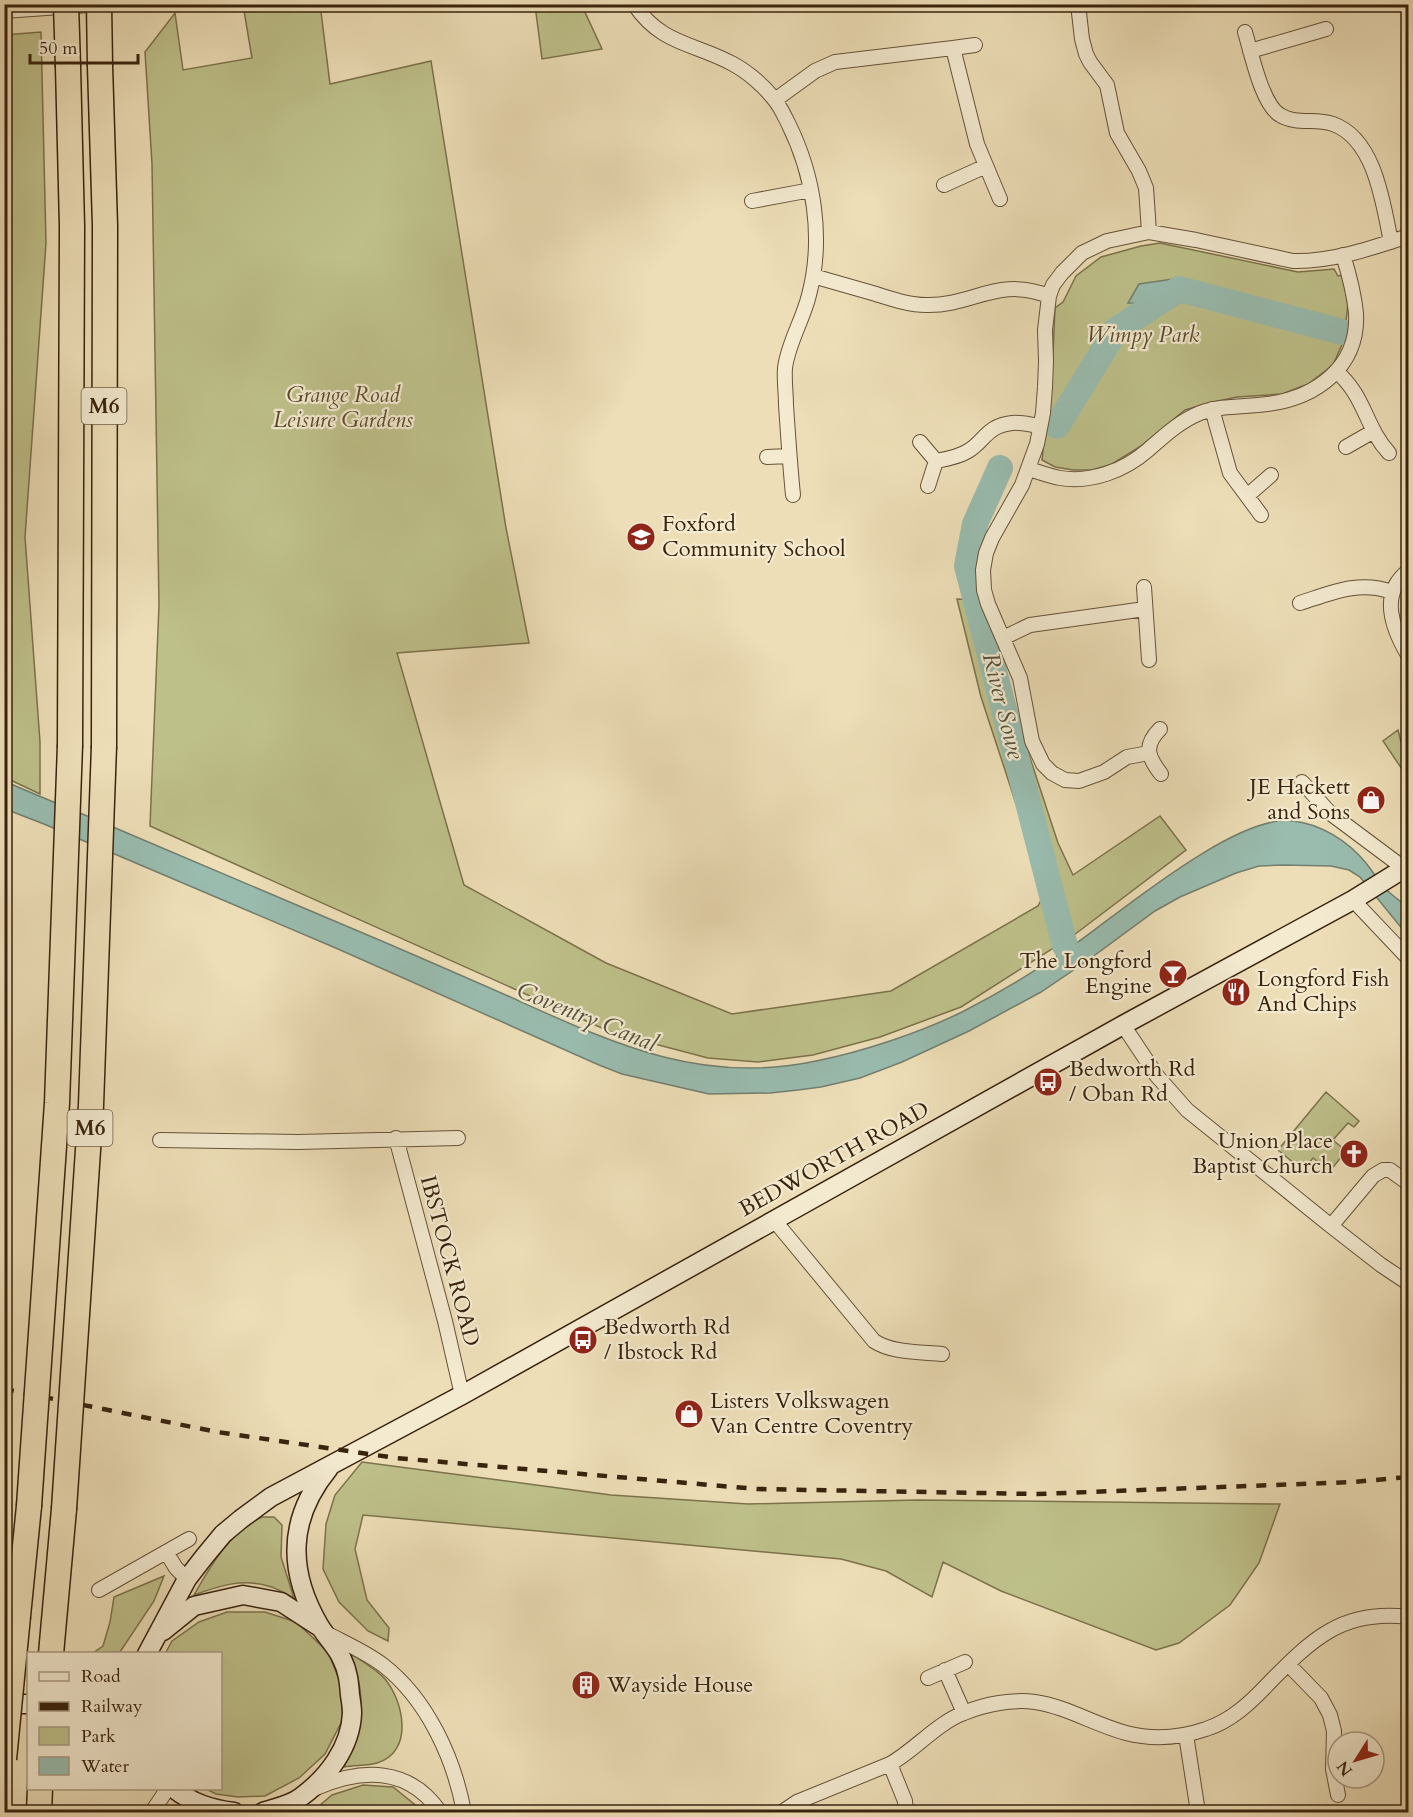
<svg xmlns="http://www.w3.org/2000/svg" width="1413" height="1817" viewBox="0 0 1413 1817" font-family="Cardo,serif">
	<style>
		.green { fill: #bec08a; stroke: #7c724c; stroke-width: 1.5 }
		.water { fill: #99bcaf; stroke: #737f6f; stroke-width: 1.5 }
		.lines { fill: none; stroke-linecap: round; stroke-linejoin: round }
		.river { stroke: #99bcaf; stroke-width: 26 }
		.street-casing { stroke: #665238; stroke-width: 16 }
		.secondary-casing { stroke: #39230e; stroke-width: 21 }
		.highway-casing { stroke: #39230e; stroke-width: 27 }
		.street { stroke: #f3ead0; stroke-width: 14 }
		.secondary { stroke: #f3ead0; stroke-width: 18 }
		.highway { stroke: #eddeb7; stroke-width: 24 }
		.rail { stroke: #39230e; stroke-width: 4.5; stroke-dasharray: 10 10; stroke-linecap: butt }
		.highway-bridge-casing { stroke: #39230e; stroke-width: 27; stroke-linecap: butt }
		.highway-bridge { stroke: #eddeb7; stroke-width: 24 }
		.labels { text-anchor: middle; dominant-baseline: central; stroke-width: 4.5; stroke-linejoin: round; paint-order: stroke }
		.shield { fill: #f3ead0; stroke: #715f48; stroke-width: 1.5 }
		.shield-label { font-size: 21px; font-weight: bold; fill: #39230e }
		.park-label { font-size: 22px; font-style: italic; fill: #5a4a2d; stroke: #f3ead0 }
		.poi-label { font-size: 22px; fill: #39230e; stroke: #f3ead0; text-anchor: start }
		.street-label { font-size: 22px; fill: #39230e; stroke: #f3ead0 }
		.water-label { font-size: 24px; font-style: italic; fill: #56513e; stroke: #f3ead0 }
	</style>
	<rect width="100%" height="100%" fill="#eddeb7"/>
	<filter id="stains"><feTurbulence type="fractalNoise" baseFrequency=".00333" numOctaves="4"/><feColorMatrix values="0 0 0 0 .2 0 0 0 0 .09 0 0 0 0 .02 0 0 0 .5 -.17"/></filter>
	<radialGradient id="worn" r=".72"><stop offset=".6" stop-color="#630" stop-opacity="0"/><stop offset="1" stop-color="#630" stop-opacity=".3"/></radialGradient>
	<path class="green" d="M 320,4 L 330,84 L 431,61 L 506,528 L 529,643 L 397,653 L 464,885 L 606,963 L 732,1014 L 891,991 L 1038,906 L 1045,892 L 981,697 L 957,599 L 978,600 L 1058,843 L 1073,875 L 1160,816 L 1186,850 L 1074,935 L 961,1007 L 880,1037 L 813,1055 L 758,1062 L 708,1058 L 613,1033 L 150,826 L 159,605 L 152,164 L 145,52 L 175,13 L 183,70 L 252,58 L 243,5 Z
		M 535,5 L 584,5 L 584,10 L 602,49 L 542,59 Z
		M 41,32 L 46,243 L 25,537 L 40,742 L 40,794 L 4,777 L 4,35 Z
		M 1160,243 L 1298,272 L 1334,269 L 1338,276 L 1343,275 L 1348,303 L 1344,340 L 1333,365 L 1308,384 L 1282,394 L 1237,397 L 1209,403 L 1185,410 L 1141,446 L 1112,464 L 1092,470 L 1073,470 L 1055,467 L 1042,460 L 1053,353 L 1055,308 L 1063,302 L 1076,276 L 1101,257 L 1141,246 Z
		M 1398,730 L 1402,746 L 1408,754 L 1408,778 L 1383,741 Z
		M 1326,1092 L 1359,1121 L 1354,1127 L 1348,1123 L 1333,1140 L 1346,1151 L 1330,1171 L 1313,1158 L 1305,1168 L 1306,1173 L 1278,1150 Z
		M 362,1462 L 611,1495 L 748,1504 L 917,1500 L 1280,1504 L 1259,1563 L 1230,1605 L 1179,1643 L 1156,1650 L 1001,1591 L 943,1562 L 932,1597 L 886,1571 L 841,1559 L 363,1515 L 355,1549 L 367,1600 L 389,1628 L 388,1641 L 368,1631 L 339,1602 L 323,1569 L 326,1524 L 335,1495 Z
		M 262,1517 L 274,1517 L 282,1525 L 281,1557 L 294,1598 C 286,1594 277,1588 268,1586 C 242,1578 219,1586 194,1595 C 211,1565 230,1532 262,1517 Z
		M 164,1576 L 154,1601 L 120,1652 L 93,1653 L 103,1646 L 110,1622 L 114,1597 Z
		M 227,1612 L 265,1612 L 296,1622 L 328,1652 L 340,1682 L 343,1719 L 325,1754 L 299,1778 L 265,1796 L 238,1797 L 216,1794 L 206,1789 L 220,1788 L 220,1654 L 165,1654 L 172,1641 L 199,1622 Z
		M 351,1654 C 362,1661 376,1669 385,1679 C 404,1702 414,1752 377,1763 C 367,1766 355,1765 344,1767 C 362,1722 368,1701 351,1654 Z
		M 363,1785 L 393,1787 L 424,1812 L 312,1812 L 332,1795 Z"/>
	<path class="water" d="M 1173,279 L 1192,283 L 1211,299 L 1169,304 L 1128,303 L 1139,284 Z
		M 4,781 C 45,799 86,815 127,833 C 204,865 281,898 358,931 C 408,952 458,974 508,996 C 610,1042 700,1086 816,1061 C 862,1052 922,1032 964,1011 C 1003,991 1042,967 1078,942 C 1123,910 1238,813 1293,821 C 1321,824 1348,841 1366,863 C 1374,873 1380,884 1390,893 C 1396,898 1402,903 1408,907 L 1408,936 L 1360,877 L 1349,870 L 1331,866 L 1283,865 L 1259,866 L 1236,873 L 1180,897 L 1155,911 L 1087,961 L 1041,992 L 969,1031 L 902,1062 L 860,1078 L 821,1087 L 798,1090 L 770,1093 L 709,1094 L 622,1074 L 599,1065 L 338,949 L 44,824 L 5,809 Z"/>
	<g class="lines">
		<path class="river" d="M 1057,426 L 1116,330 L 1179,289 L 1342,332
			M 1000,468 L 975,524 L 967,566 L 1065,946"/>
		<g class="street-casing">
			<path id="street" d="M 634,4 C 661,45 695,43 733,64 C 748,72 764,86 774,99 C 780,106 784,115 788,123 C 814,175 824,238 809,295 C 803,320 788,343 785,368 C 784,380 786,393 786,405 C 788,435 790,465 793,495
				M 1078,4 L 1082,39 L 1086,54 L 1090,62 L 1107,85 L 1117,133 L 1139,171 L 1146,188 L 1149,232
				M 4,11 L 102,4
				M 1245,32 C 1251,52 1262,105 1280,115 C 1296,125 1315,118 1333,124 C 1375,139 1383,203 1391,242
				M 953,48 L 975,45
				M 1250,51 L 1326,29
				M 775,100 L 815,71 L 835,62 L 953,48 L 977,144 L 1000,199
				M 944,185 L 986,166
				M 752,201 L 811,190
				M 813,276 C 834,282 855,288 876,294 C 892,299 909,305 926,305 C 974,306 997,276 1049,296
				M 1336,371 C 1366,397 1365,427 1389,453
				M 1212,409 L 1230,473 L 1261,515
				M 920,442 L 936,461 L 928,486
				M 1346,447 L 1374,431
				M 767,457 L 789,456
				M 936,461 C 946,459 959,457 968,451 C 985,441 986,426 1012,423 C 1021,422 1031,425 1040,426
				M 1029,469 C 1039,472 1049,476 1060,478 C 1091,483 1124,471 1148,450 C 1164,436 1180,421 1200,413 C 1222,405 1245,407 1267,404 C 1316,398 1359,367 1356,313 C 1354,293 1349,274 1343,255
				M 1247,496 L 1271,475
				M 1408,571 C 1379,594 1392,628 1408,655
				M 1144,587 L 1149,660
				M 1300,603 C 1331,593 1359,580 1392,592
				M 1003,638 L 1030,625 L 1145,609
				M 1160,729 C 1143,746 1148,757 1161,774
				M 1149,753 L 1127,757 L 1104,772 L 1079,781 L 1065,780 L 1052,773 L 1043,764 L 1032,741 L 1020,678 L 988,604 L 984,590 L 983,570 L 986,553 L 992,538 L 1022,485 L 1037,444 L 1043,413 L 1045,387 L 1046,361 L 1045,330 L 1049,296 L 1053,285 L 1062,273 L 1082,253 L 1107,241 L 1149,232 L 1196,240 L 1293,261 C 1332,262 1372,248 1408,236
				M 1302,782 L 1330,813 L 1405,869
				M 1353,900 L 1408,958
				M 1123,1025 L 1157,1076 L 1187,1110 L 1331,1226 L 1381,1265 L 1408,1283
				M 396,1138 L 445,1321 L 462,1395
				M 160,1140 L 298,1142 L 458,1138
				M 774,1220 L 874,1341 C 892,1353 920,1352 942,1354
				M 1331,1226 L 1373,1176 L 1383,1170 L 1390,1170 L 1408,1183
				M 166,1552 L 176,1568 L 187,1579
				M 99,1590 L 189,1539
				M 326,1633 C 345,1643 366,1652 383,1665 C 427,1699 454,1758 464,1812
				M 1288,1664 L 1321,1698 L 1330,1715 L 1334,1731 L 1333,1769 L 1338,1795
				M 945,1670 L 964,1713
				M 928,1678 L 965,1662
				M 1186,1735 L 1198,1812
				M 890,1764 L 905,1801 L 906,1812
				M 316,1788 C 362,1768 409,1767 440,1812
				M 152,1812 L 168,1788
				M 782,1812 L 797,1802 L 890,1764 C 915,1750 937,1723 964,1713 C 985,1704 1013,1699 1035,1702 C 1068,1707 1095,1725 1126,1733 C 1153,1740 1180,1738 1206,1729 C 1231,1721 1250,1703 1268,1684 C 1311,1640 1342,1609 1408,1617"/>
		</g>
		<g class="secondary-casing">
			<path id="secondary" d="M 163,1631 L 194,1606 L 243,1595 L 281,1602 L 318,1626
				M 147,1654 L 187,1579 L 204,1557 L 223,1534 L 241,1519 L 271,1497 L 462,1395 L 1123,1025 L 1353,900 L 1408,866
				M 4,1704 L 28,1704
				M 173,1788 C 192,1803 210,1809 234,1812
				M 263,1812 C 275,1808 291,1805 301,1797 C 327,1778 351,1747 352,1713 C 352,1707 351,1701 350,1695 C 349,1682 348,1671 342,1659 C 337,1647 326,1637 319,1625 C 287,1570 288,1518 329,1468"/>
		</g>
		<g class="highway-casing">
			<path id="highway" d="M 100,66 L 105,226 L 104,746
				M 68,67 L 72,226 L 70,745
				M 18,1616 L 29,1506
				M 51,1654 L 64,1509
				M 39,1812 L 40,1788"/>
		</g>
		<use href="#street" class="street"/>
		<use href="#secondary" class="secondary"/>
		<use href="#highway" class="highway"/>
		<path class="rail" d="M 4,1389 L 217,1432 L 396,1458 L 757,1489 L 1037,1494 L 1353,1482 L 1408,1477"/>
		<g class="highway-bridge-casing">
			<path id="highway-bridge" d="M 66,4 L 68,67
				M 99,4 L 100,66
				M 29,1506 L 57,1103 L 70,745
				M 64,1509 L 91,1105 L 104,746
				M 4,1759 L 18,1616"/>
		</g>
		<use href="#highway-bridge" class="highway-bridge"/>
	</g>
	<defs>
		<g id="school-disc" transform="scale(1.5)"><circle r="9.5" fill="#8f2418" stroke="#f3ead0"/><path d="M0-5L7-2L0 1L-7-2ZM-4 1L0 2.5L4 1V4Q0 6-4 4Z" fill="#fff"/></g>
		<g id="shop-disc" transform="scale(1.5)"><circle r="9.5" fill="#8f2418" stroke="#f3ead0"/><path d="M-5-2.5h2.3a2.7 3.5 0 0 1 5.4 0H5L5.5 6h-11ZM-1.5-2.5h3a1.5 2.3 0 0 0-3 0Z" fill="#fff"/></g>
		<g id="bar-disc" transform="scale(1.5)"><circle r="9.5" fill="#8f2418" stroke="#f3ead0"/><path d="M-6-5H6L.8 .8V4.5H3.5V6h-7V4.5H-.8V.8Z" fill="#fff"/></g>
		<g id="restaurant-disc" transform="scale(1.5)"><circle r="9.5" fill="#8f2418" stroke="#f3ead0"/><path d="M-5-6h1v4h1v-4h1v4h1v-4h1v5L-1.5 .5V6h-2V.5L-5-1ZM5-6V6H3V1.5H1.5Q1.5-4 5-6Z" fill="#fff"/></g>
		<g id="bus-disc" transform="scale(1.5)"><circle r="9.5" fill="#8f2418" stroke="#f3ead0"/><path d="M-5-6H5V4H4V6H2V4H-2V6H-4V4H-5ZM-3.5-4V0h7V-4ZM-3.5 1.2v1.5H-2V1.2ZM2 1.2v1.5H3.5V1.2Z" fill="#fff"/></g>
		<g id="church-disc" transform="scale(1.5)"><circle r="9.5" fill="#8f2418" stroke="#f3ead0"/><path d="M-1.2-6h2.4v3.5h3.3v2.4h-3.3V6h-2.4V-.1h-3.3v-2.4h3.3Z" fill="#fff"/></g>
		<g id="building-disc" transform="scale(1.5)"><circle r="9.5" fill="#8f2418" stroke="#f3ead0"/><path d="M-4-6H4V6H1V3H-1V6H-4ZM-2.5-4.3h1.7v1.8h-1.7ZM.8-4.3h1.7v1.8H.8ZM-2.5-1h1.7V.8h-1.7ZM.8-1h1.7V.8H.8Z" fill="#fff"/></g>
	</defs>
	<g fill-rule="evenodd">
		<use href="#school-disc" x="641" y="537"/>
		<use href="#shop-disc" x="1371" y="800"/>
		<use href="#bar-disc" x="1173" y="974"/>
		<use href="#restaurant-disc" x="1236" y="992"/>
		<use href="#bus-disc" x="1048" y="1082"/>
		<use href="#church-disc" x="1354" y="1154"/>
		<use href="#bus-disc" x="583" y="1340"/>
		<use href="#shop-disc" x="689" y="1414"/>
		<use href="#building-disc" x="586" y="1685"/>
	</g>
	<g class="labels">
		<g class="shield">
			<rect x="81.5" y="388" width="45" height="36" rx="4.5"/>
			<rect x="67.5" y="1110" width="45" height="36" rx="4.5"/>
		</g>
		<g class="shield-label">
			<text x="104" y="406">M6</text>
			<text x="90" y="1128">M6</text>
		</g>
		<g class="park-label">
			<text x="1143" y="335">Wimpy Park</text>
			<text x="343" y="395">Grange Road<tspan x="343" dy="25">Leisure Gardens</tspan></text>
		</g>
		<g class="poi-label">
			<text x="662" y="524">Foxford<tspan x="662" dy="25">Community School</tspan></text>
			<text x="1350" y="787" text-anchor="end">JE Hackett<tspan x="1350" dy="25">and Sons</tspan></text>
			<text x="1152" y="961" text-anchor="end">The Longford<tspan x="1152" dy="25">Engine</tspan></text>
			<text x="1257" y="979">Longford Fish<tspan x="1257" dy="25">And Chips</tspan></text>
			<text x="1069" y="1069">Bedworth Rd<tspan x="1069" dy="25">/ Oban Rd</tspan></text>
			<text x="1333" y="1141" text-anchor="end">Union Place<tspan x="1333" dy="25">Baptist Church</tspan></text>
			<text x="604" y="1327">Bedworth Rd<tspan x="604" dy="25">/ Ibstock Rd</tspan></text>
			<text x="710" y="1401">Listers Volkswagen<tspan x="710" dy="25">Van Centre Coventry</tspan></text>
			<text x="607" y="1685">Wayside House</text>
		</g>
		<g class="street-label">
			<text transform="translate(834 1159) rotate(-29)">BEDWORTH ROAD</text>
			<text transform="translate(450 1261) rotate(75)">IBSTOCK ROAD</text>
		</g>
		<g class="water-label">
			<text transform="translate(1003 706) rotate(76)">River Sowe</text>
			<text transform="translate(587 1017) rotate(22)">Coventry Canal</text>
		</g>
	</g>
	<rect width="1413" height="1817" fill="none" stroke="#eddeb7" stroke-width="24"/>
	<rect x="6" y="6" width="1401" height="1805" fill="none" stroke="#39230e" stroke-width="3"/>
	<rect x="12" y="12" width="1389" height="1793" fill="none" stroke="#39230e" stroke-width="1.5"/>
	<rect x="27" y="1652" width="195" height="138" fill="#f3ead0" stroke="#a99a82" stroke-width="1.5"/>
	<rect x="39" y="1672" width="30" height="9" fill="#f3ead0" stroke="#a99a82" stroke-width="1.5"/>
	<text x="81" y="1682" font-size="18" fill="#39230e">Road</text>
	<rect x="39" y="1702" width="30" height="9" fill="#39230e" stroke="#a99a82" stroke-width="1.5"/>
	<text x="81" y="1712" font-size="18" fill="#39230e">Railway</text>
	<rect x="39" y="1727" width="30" height="18" fill="#bec08a" stroke="#a99a82" stroke-width="1.5"/>
	<text x="81" y="1742" font-size="18" fill="#39230e">Park</text>
	<rect x="39" y="1757" width="30" height="18" fill="#99bcaf" stroke="#a99a82" stroke-width="1.5"/>
	<text x="81" y="1772" font-size="18" fill="#39230e">Water</text>
	<g transform="translate(1356 1760) rotate(233)"><circle r="28" fill="#f3ead0" stroke="#a99a82" stroke-width="1.5"/>
	<path d="M0-4.5L10 22L0 15L-10 22Z" fill="#8f2418"/>
	<text y="-9" font-size="16" font-weight="bold" text-anchor="middle" fill="#39230e">N</text>
	</g>
	<path d="M30 54v9h108v-9" fill="none" stroke="#39230e" stroke-width="3"/>
	<text x="39" y="54" font-size="18" fill="#39230e" stroke="#f3ead0" stroke-width="4.5" paint-order="stroke">50 m</text>
	<rect width="100%" height="100%" filter="url(#stains)"/>
	<rect width="100%" height="100%" fill="url(#worn)"/>
</svg>
